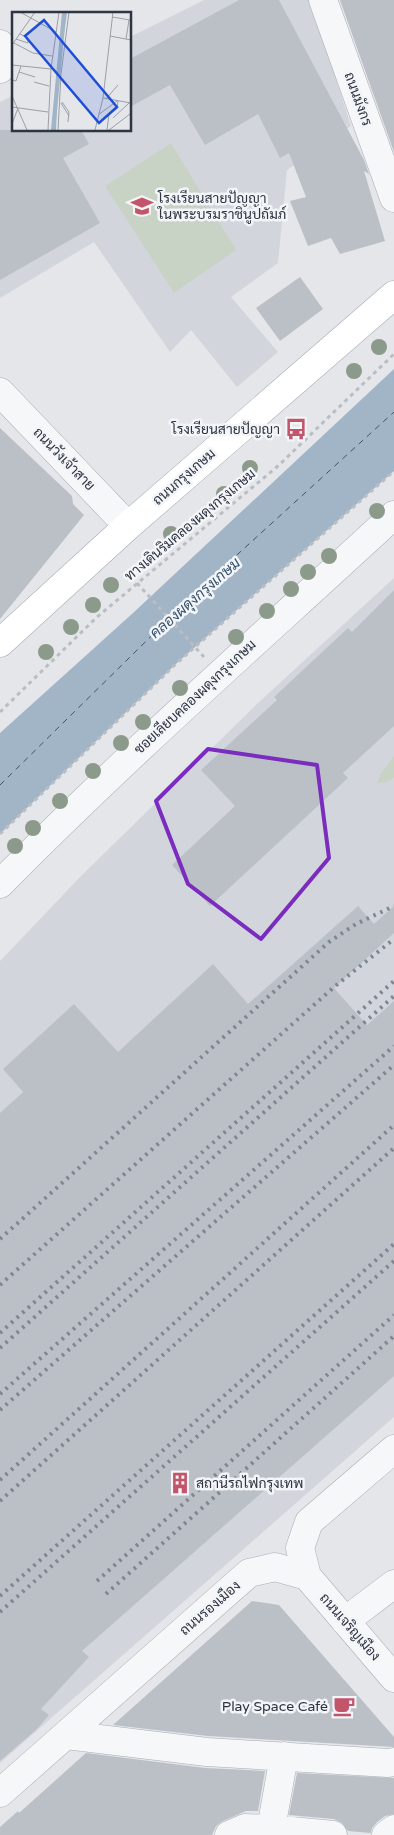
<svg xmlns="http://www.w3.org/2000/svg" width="394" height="1835" viewBox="0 0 394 1835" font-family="'Varela Round',Sarabun,sans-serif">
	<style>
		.built { fill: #d2d6dc }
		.green { fill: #c9d3c5 }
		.water { fill: #a2b5c7 }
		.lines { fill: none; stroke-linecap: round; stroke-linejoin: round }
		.ferry { stroke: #3a5571; stroke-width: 1; stroke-dasharray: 6 5; stroke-linecap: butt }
		.building { fill: #bbc0c7 }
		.minor-casing { stroke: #a9adb4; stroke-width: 29 }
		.major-casing { stroke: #a4abb5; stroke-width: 29 }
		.path { stroke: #babdc2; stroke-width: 3; stroke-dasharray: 4 4; stroke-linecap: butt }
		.minor { stroke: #f6f7f9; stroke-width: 28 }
		.major { stroke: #fff; stroke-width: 28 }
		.rail { stroke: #7e8792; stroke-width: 4; stroke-dasharray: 2.5 5; stroke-linecap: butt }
		.path-bridge { stroke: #babdc2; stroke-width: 3; stroke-dasharray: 4 4; stroke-linecap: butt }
		.tree { fill: #8b9a8a }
		.marked { fill: none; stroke: #7b2cbf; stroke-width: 4; stroke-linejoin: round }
		.labels { text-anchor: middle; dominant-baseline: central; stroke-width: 5; stroke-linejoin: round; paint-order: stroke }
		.street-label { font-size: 14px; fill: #2d3541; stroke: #f3f5f8 }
		.poi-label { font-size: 14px; fill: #2d3541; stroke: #f3f5f8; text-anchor: start }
		.water-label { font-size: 15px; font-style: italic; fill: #3a5571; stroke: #f3f5f8 }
		.inset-river { fill: none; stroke: #a2b5c7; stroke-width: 2.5 }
		.inset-road { fill: none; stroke: #9b9fa6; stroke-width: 1 }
		.view { fill: #1d4ed8; fill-opacity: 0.15; stroke: #1d4ed8; stroke-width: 2.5 }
		.inset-edge { fill: none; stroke: #2d3541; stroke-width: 2.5 }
	</style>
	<rect width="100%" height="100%" fill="#e4e6ea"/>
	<path class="built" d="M 204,0 L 311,0 L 351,126 L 287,170 L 278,263 L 231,297 L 278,352 L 237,387 L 191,330 L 170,352 L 94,242 L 0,298 L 0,102 L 14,95 L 14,130 L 130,130 L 130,37 Z
		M 394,578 L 394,1417 L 0,1763 L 0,961 L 82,875 L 258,703 Z"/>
	<path class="green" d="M 171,143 L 236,250 L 174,293 L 105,186 Z
		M 394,756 L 394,778 L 387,782 L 377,783 L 381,773 Z"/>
	<path class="water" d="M 394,369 L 394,471 L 177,663 L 0,834 L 0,733 L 133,613 Z"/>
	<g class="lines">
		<path class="ferry" d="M 0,785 L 194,594 L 394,412"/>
	</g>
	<path class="building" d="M 239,0 L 279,0 L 364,160 L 369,174 L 364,171 L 385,241 L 340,254 L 331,238 L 308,246 L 290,201 L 306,197 L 289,153 L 280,158 L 258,114 L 205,145 L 170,85 L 130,107 L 130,59 Z
		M 340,0 L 394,0 L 394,152 Z
		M 0,130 L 81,130 L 89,144 L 63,158 L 100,223 L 0,280 Z
		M 300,277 L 323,309 L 280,341 L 256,308 Z
		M 0,428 L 72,496 L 73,504 L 84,515 L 0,619 Z
		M 394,590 L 394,726 L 343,773 L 348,778 L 210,906 L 172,865 L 235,806 L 201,770 L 277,700 L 274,697 L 348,628 L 352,632 Z
		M 358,906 L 374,924 L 394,906 L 394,933 L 334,988 L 367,1025 L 394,1001 L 394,1376 L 82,1651 L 89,1657 L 41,1709 L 49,1715 L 37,1729 L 0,1761 L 0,1113 L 23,1092 L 3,1069 L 74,1004 L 118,1052 L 213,964 L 248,1004 Z
		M 252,1601 L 279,1605 L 394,1737 L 394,1747 L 208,1736 L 113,1725 Z
		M 86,1753 L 205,1768 L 265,1771 L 258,1811 L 246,1811 L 223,1821 L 216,1826 L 212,1835 L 0,1835 L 0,1827 L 18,1811 L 19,1813 Z
		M 297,1773 L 394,1778 L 394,1814 L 385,1816 L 377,1822 L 372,1828 L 371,1833 L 348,1831 L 342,1823 L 334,1819 L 289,1815 Z"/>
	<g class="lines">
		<g class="minor-casing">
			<path id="minor" d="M 323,0 L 394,198
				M 0,44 L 6,58 L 0,69
				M 0,392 L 128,526
				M 0,884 C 126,756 262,637 394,515
				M 394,1449 L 309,1522 L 300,1548 L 307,1576 L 394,1678
				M 345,1621 L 394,1584
				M 66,1735 L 207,1752 L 388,1763 L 394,1762
				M 0,1793 L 249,1573 L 275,1567 L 307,1576
				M 271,1829 L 284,1756
				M 229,1835 L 245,1828 L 271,1829 L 333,1835
				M 386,1835 L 394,1829"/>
		</g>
		<g class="major-casing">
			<path id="major" d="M 0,643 L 128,526 L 394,295"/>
		</g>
		<path class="path" d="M 0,712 L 97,617 L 278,466 L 394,354
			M 0,834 L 177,663 L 394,471"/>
		<use href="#minor" class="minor"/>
		<use href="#major" class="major"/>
		<path class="rail" d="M 0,1239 L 329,942 L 356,924 L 394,906
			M 0,1285 L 334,987 L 394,939
			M 0,1333 L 394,981
			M 0,1348 L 394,996
			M 0,1394 L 394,1046
			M 0,1410 L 394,1065
			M 0,1480 L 394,1125
			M 0,1501 L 394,1148
			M 97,1581 L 394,1315
			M 106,1594 L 394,1336
			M 0,1596 L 394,1244
			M 0,1612 L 394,1261"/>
		<path class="path-bridge" d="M 137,583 L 204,657"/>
	</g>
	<g class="tree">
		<circle cx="379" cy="347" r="8"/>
		<circle cx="354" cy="371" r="8"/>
		<circle cx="250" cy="468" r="8"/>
		<circle cx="224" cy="494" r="8"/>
		<circle cx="377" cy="511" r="8"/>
		<circle cx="171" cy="534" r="8"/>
		<circle cx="329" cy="556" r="8"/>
		<circle cx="308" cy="572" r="8"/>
		<circle cx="111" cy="585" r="8"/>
		<circle cx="291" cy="589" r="8"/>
		<circle cx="93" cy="605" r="8"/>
		<circle cx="267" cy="611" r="8"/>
		<circle cx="71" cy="627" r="8"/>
		<circle cx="236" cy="637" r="8"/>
		<circle cx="46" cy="652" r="8"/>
		<circle cx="180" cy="688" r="8"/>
		<circle cx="143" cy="722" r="8"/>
		<circle cx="121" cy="743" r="8"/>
		<circle cx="93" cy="771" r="8"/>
		<circle cx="60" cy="801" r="8"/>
		<circle cx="33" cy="828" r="8"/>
		<circle cx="15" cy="846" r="8"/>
	</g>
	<path class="marked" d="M 208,749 L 317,765 L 329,858 L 261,939 L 188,884 L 156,801 Z"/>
	<defs>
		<g id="school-bare" transform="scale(1.725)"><path d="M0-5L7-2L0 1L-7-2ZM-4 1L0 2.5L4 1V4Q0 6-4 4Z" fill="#c3556a" stroke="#f3f5f8" stroke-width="2.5" paint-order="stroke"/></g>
		<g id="bus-bare" transform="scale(1.725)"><path d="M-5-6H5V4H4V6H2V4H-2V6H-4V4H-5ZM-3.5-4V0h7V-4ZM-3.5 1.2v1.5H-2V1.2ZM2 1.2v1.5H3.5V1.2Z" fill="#c3556a" stroke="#f3f5f8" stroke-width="2.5" paint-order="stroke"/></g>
		<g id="building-bare" transform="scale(1.725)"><path d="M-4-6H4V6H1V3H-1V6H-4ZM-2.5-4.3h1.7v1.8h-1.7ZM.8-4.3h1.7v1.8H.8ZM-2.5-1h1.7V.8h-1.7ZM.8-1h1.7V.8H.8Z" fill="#c3556a" stroke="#f3f5f8" stroke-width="2.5" paint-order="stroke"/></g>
		<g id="cafe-bare" transform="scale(1.725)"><path d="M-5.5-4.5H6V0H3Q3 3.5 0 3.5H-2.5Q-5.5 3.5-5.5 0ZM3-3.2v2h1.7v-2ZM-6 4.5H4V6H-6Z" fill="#c3556a" stroke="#f3f5f8" stroke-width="2.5" paint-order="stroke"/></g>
	</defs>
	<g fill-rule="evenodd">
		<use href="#school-bare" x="142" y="206"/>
		<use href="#bus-bare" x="296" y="429"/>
		<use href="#building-bare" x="180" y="1483"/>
		<use href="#cafe-bare" x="344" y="1706"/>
	</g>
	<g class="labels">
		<g class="street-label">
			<text transform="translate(358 99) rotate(70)">ถนนมังกร</text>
			<text transform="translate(64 459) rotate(46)">ถนนวังเจ้าสาย</text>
			<text transform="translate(184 477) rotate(-41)">ถนนกรุงเกษม</text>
			<text transform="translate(190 525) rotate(-40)">ทางเดินริมคลองผดุงกรุงเกษม</text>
			<text transform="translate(195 697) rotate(-43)">ซอยเลียบคลองผดุงกรุงเกษม</text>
			<text transform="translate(210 1608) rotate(-41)">ถนนรองเมือง</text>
			<text transform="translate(350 1627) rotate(49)">ถนนเจริญเมือง</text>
		</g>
		<g class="poi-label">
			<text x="158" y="198">โรงเรียนสายปัญญา<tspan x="158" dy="16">ในพระบรมราชินูปถัมภ์</tspan></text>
			<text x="280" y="429" text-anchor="end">โรงเรียนสายปัญญา</text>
			<text x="196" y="1483">สถานีรถไฟกรุงเทพ</text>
			<text x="328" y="1706" text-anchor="end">Play Space Café</text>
		</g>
		<g class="water-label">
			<text transform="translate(195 598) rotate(-41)">คลองผดุงกรุงเกษม</text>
		</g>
	</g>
	<g transform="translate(12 12)">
		<rect width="119" height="119" fill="#e4e6ea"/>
		<path d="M 50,0 L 55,0 L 46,67 L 44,118 L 39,118 Z" fill="#a2b5c7"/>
		<path class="inset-river" d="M 42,118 L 53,0"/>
		<path class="inset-road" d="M 8,0 L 44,20M 100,5 L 118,8M 98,24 L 119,28M 4,27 L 16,31 L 16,26 L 8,22M 114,27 L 117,8M 2,31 L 21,41 L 40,44M 0,33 L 23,0M 0,53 L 39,57M 7,60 L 23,65M 0,68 L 4,69 L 9,54M 22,70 L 37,74M 0,84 L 15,118M 91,86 L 119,91M 94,87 L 106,73M 50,90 L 57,100 L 56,110M 49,91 L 57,104M 0,95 L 36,100M 86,103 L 105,89M 101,106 L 117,91M 0,112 L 6,96M 36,118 L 39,57 L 47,0M 46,118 L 49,62 L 57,0M 83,118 L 91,86 L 101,0M 95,118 L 97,102 L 105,96 L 106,89M 97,118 L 118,102"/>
		<path class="view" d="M 32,8 L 105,95 L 87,111 L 13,24 Z"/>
		<rect width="119" height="119" class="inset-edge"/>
	</g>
</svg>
